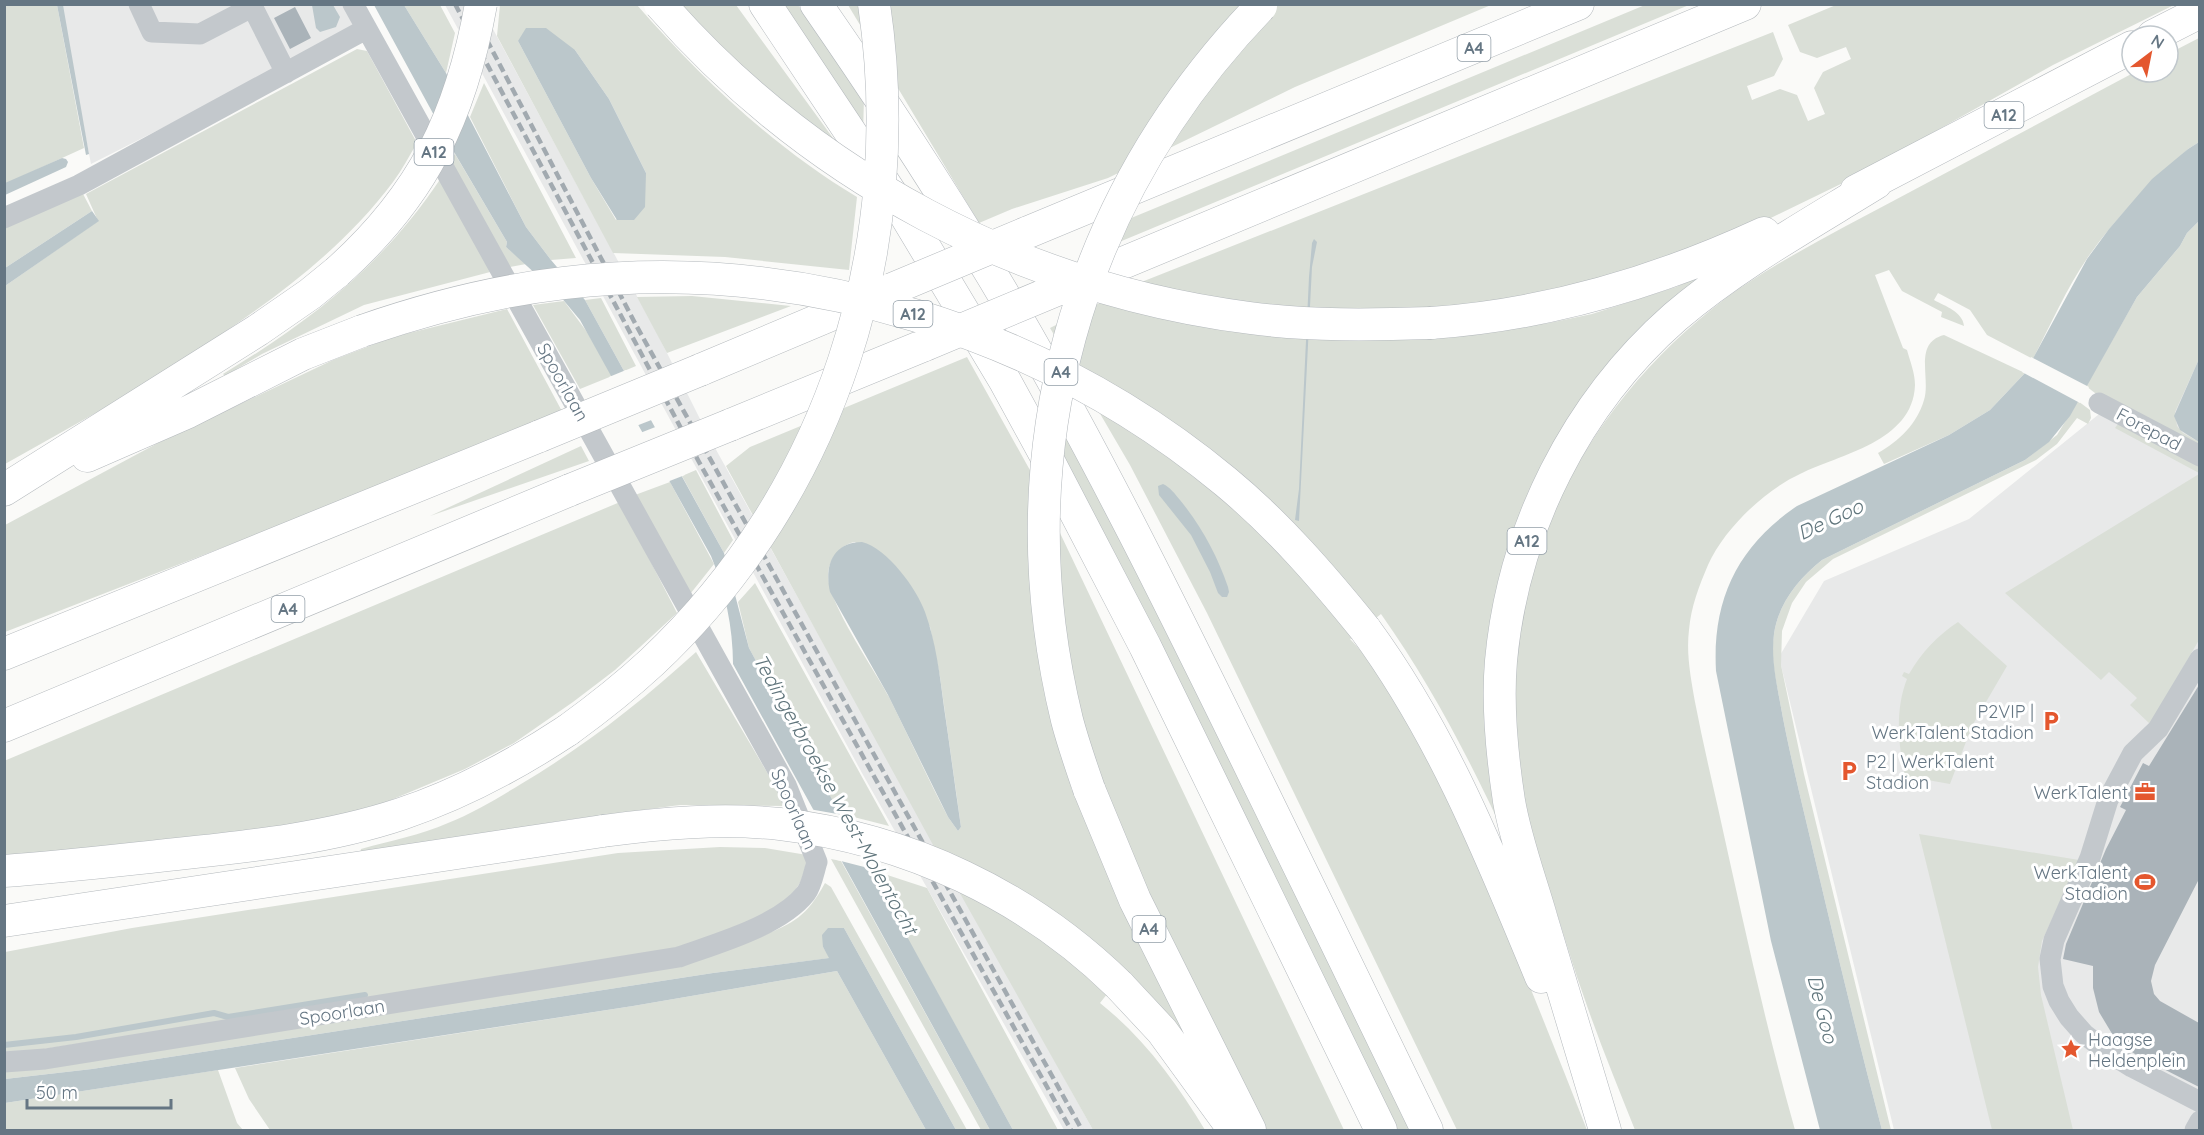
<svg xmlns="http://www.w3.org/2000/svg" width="2204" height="1135" viewBox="0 0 2204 1135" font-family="Quicksand,sans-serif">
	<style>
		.built { fill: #e8e9e9 }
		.green { fill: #dadfd7; fill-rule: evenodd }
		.water { fill: #bbc7cb }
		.pier { fill: #fafaf8 }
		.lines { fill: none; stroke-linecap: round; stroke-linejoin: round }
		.stream { stroke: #bbc7cb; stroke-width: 6 }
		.building { fill: #aab3b9 }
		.highway-casing { stroke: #b4b9bd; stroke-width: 33 }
		.minor { stroke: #c3c8cc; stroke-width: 21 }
		.highway { stroke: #fff; stroke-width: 32 }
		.rail { stroke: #a2aab0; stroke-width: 4.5; stroke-dasharray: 9 4.5; stroke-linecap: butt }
		.highway-bridge-casing { stroke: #b4b9bd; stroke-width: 33; stroke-linecap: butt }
		.highway-bridge { stroke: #fff; stroke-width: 32 }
		.labels { text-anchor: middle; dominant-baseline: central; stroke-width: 6; stroke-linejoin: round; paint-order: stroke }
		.shield { fill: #fff; stroke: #939fa8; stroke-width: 1.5 }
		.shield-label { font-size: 16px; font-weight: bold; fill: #657683 }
		.street-label { font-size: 18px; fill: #657683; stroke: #fff }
		.poi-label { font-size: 18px; fill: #657683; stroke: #fff; text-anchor: end }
		.water-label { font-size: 20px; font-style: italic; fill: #60757c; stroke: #fff }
	</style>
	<rect width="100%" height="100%" fill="#fafaf8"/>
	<path class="built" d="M 60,5 L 346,5 L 358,29 L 91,164 Z
		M 445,5 L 480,5 L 659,337 L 709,437 L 1093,1130 L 1064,1130 L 862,773 Z
		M 2199,258 L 2199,1130 L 1894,1130 L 1779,657 L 1824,581 L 1969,519 L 2114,402 Z"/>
	<path class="green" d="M 4,5 L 57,5 L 84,148 L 5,184 Z
		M 404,5 L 440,5 L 455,33 L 446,73 Z
		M 500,5 L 637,5 C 701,78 773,147 857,197 L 849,270 L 725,257 L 613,253 L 497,36 ZM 518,41 L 575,50 L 609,99 L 646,173 L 616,220 L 591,178 Z
		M 676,5 L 736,5 L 841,149 L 803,122 Z
		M 776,5 L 798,5 L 864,98 L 863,134 Z
		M 848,5 L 1491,5 L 1295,87 L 1108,178 L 1012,209 L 979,223 Z
		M 1645,5 L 1689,5 L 1112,245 L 1124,221 Z
		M 1836,5 L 2174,5 L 2053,65 L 1847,181 L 1719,243 L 1427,339 L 1549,323 L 1592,314 L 1676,287 L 1745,256 L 1668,315 L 1517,546 L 1512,851 C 1474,768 1434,689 1381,614 L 1350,639 C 1387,677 1420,743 1443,790 C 1497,901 1542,1016 1587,1130 L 1457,1130 L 1207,613 L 1130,465 L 1050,328 L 1139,283 L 1773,32 L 1783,59 L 1774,76 L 1747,86 L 1752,100 L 1780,89 L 1797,95 L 1808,121 L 1825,114 L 1814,88 L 1823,72 L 1851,59 L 1846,47 L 1817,58 L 1800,52 L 1788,25 Z
		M 2199,38 L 2199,142 L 2188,149 C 2152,183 2116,216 2088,257 C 2067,287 2050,326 2033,359 L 1987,335 L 1970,310 L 1938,293 L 1934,300 C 1945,306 1963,312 1964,326 L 1941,317 L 1942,312 L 1902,291 L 1889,270 L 1875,275 L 1903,348 L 1907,350 C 1910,361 1915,373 1915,385 C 1913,442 1840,454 1800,474 C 1765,490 1724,529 1708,565 C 1699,586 1691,607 1689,630 C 1686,654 1691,679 1695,702 C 1702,738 1710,773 1718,808 C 1742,916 1765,1024 1795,1130 L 1635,1130 C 1618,1087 1600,1044 1585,1000 C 1574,970 1565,938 1555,907 C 1546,879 1534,850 1528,821 C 1515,751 1509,676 1524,606 C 1550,481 1625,374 1726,298 C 1777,261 1839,230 1895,200 C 1975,157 2055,115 2135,72 L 2168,72 L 2168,54 Z
		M 357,49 L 367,51 L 417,143 C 409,156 402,170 393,182 C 352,237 298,281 242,320 C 166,374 86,419 5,464 L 5,286 L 98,221 L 86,194 Z
		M 484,83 L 576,258 L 551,260 L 526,227 L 470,117 Z
		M 455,154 L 507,242 L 506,247 L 526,264 L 510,267 L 450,161 Z
		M 441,178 L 494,271 L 364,305 L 262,354 L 225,376 L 223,374 C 312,320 383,265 441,178 Z
		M 82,192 L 92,211 L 5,268 L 5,227 Z
		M 2199,221 L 2199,359 L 2175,412 L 2177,426 L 2183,433 L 2199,442 L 2199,450 L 2100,397 L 2086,386 L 2137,297 L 2180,246 L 2187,233 Z
		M 692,296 L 791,306 L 667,353 L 637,297 Z
		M 601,298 L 636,366 L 624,371 L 585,300 Z
		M 564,301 L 587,332 L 612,376 L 580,389 L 533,305 Z
		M 507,309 L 564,415 L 5,632 L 5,525 L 158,443 L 333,360 L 393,337 Z
		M 1944,335 L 2025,373 L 1990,410 L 1949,435 L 1884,464 L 1878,453 C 1899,441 1917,424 1924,400 C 1931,378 1913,343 1944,335 Z
		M 967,357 L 1031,472 L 1344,1130 L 1262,1130 L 1216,1044 L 1098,781 L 1071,788 L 1138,941 L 1185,1036 L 1126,970 L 1100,1003 C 1144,1038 1176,1082 1205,1130 L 1093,1130 L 944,865 L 726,466 L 750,447 ZM 855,542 L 930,627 L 940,677 L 961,827 L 958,831 L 948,817 C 927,777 909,737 889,697 C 875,670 827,602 828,574 C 829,559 841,544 855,542 Z
		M 2078,401 L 2090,410 L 2091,418 L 2088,424 L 2077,418 L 2057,444 L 2036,460 L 1833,559 L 1806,582 L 1792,603 L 1782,631 L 1781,665 L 1804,774 L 1891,1130 L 1882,1130 C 1853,1022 1828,913 1802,804 C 1794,770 1786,736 1780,702 C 1776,680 1770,657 1774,634 C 1778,604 1799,578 1822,560 L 2025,460 L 2057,435 Z
		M 2118,424 L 2199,462 L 2199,473 L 2115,428 Z
		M 1063,427 L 1177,649 L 1411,1130 L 1389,1130 L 1059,458 Z
		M 581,446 L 589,461 L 430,516 Z
		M 696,470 L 733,540 L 724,553 L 682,476 Z
		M 2199,474 L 2199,640 L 2150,724 L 2130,705 L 2137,698 L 2109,672 L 2101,680 L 2005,593 Z
		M 670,482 L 714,564 L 687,598 L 635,495 Z
		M 620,502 L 677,613 L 615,670 L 573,702 L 514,743 L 465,769 L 379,805 L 282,828 L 5,860 L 4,761 Z
		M 755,583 L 889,826 L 838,813 L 749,648 L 738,602 Z
		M 1958,622 L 2007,666 L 1972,726 L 1950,784 L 1905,776 C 1898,745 1895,709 1907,679 L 1902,676 L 1904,672 L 1909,674 C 1922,652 1937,636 1958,622 Z
		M 696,652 L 787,806 L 680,805 L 566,820 L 360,854 L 361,849 C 389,841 421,835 448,823 C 473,813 498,798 521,784 C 585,746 641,702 696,652 Z
		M 1919,834 L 2079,860 L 2042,941 L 2038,967 L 2041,995 L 2073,1130 L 1992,1130 Z
		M 720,847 L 765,848 L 807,855 C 806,865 804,877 798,886 C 776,920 702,940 664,954 L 5,1055 L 5,952 L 132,928 L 618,853 Z
		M 831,859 L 841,861 L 990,1130 L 981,1130 Z
		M 869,869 L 927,888 L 1058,1130 L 1013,1130 Z
		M 825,883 L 831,887 L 967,1130 L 956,1130 L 844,928 L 823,947 L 830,958 L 713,973 L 92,1069 L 5,1079 L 5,1068 L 758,938 C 794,922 805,919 825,883 Z
		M 837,971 L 926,1130 L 270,1130 L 249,1099 L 235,1068 L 633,1006 Z
		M 218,1070 L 237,1123 L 243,1130 L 5,1130 L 5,1103 Z"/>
	<path class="water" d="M 57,5 L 63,5 L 89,154 L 86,155 Z
		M 312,5 L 333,5 L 340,17 L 336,27 L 320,32 L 316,28 Z
		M 374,5 L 404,5 L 446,73 L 526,227 L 551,260 L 585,300 L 724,553 L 749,648 L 1013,1130 L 990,1130 L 733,664 C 733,628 725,589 711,556 L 580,320 L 560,296 L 506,247 L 507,242 L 454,152 Z
		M 526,28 L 546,28 L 575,50 L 609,99 L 646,173 L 645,207 L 634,220 L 617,220 L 591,178 L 518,41 Z
		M 2199,142 L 2199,221 L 2187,233 L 2180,246 L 2137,297 L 2070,416 L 2049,442 L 2025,460 L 1822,560 C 1799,578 1778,604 1774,634 C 1771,657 1776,680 1780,702 C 1786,736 1794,770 1802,804 C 1828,913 1853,1022 1882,1130 L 1820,1130 L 1771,941 L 1716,671 C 1712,599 1738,546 1797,506 L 1949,435 L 1990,410 L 2025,373 L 2087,259 L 2109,229 L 2152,179 L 2188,149 Z
		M 62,158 L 66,159 L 68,162 L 66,167 L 5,195 L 5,183 Z
		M 92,211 L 99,221 L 5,286 L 5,268 Z
		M 1314,239 L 1317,242 L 1312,267 L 1299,521 L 1295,520 L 1299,489 L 1309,277 L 1312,243 Z
		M 2199,359 L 2199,442 L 2180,430 L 2174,416 Z
		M 1163,484 C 1170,487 1175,494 1180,500 C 1202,527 1217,555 1228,587 L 1229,592 L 1227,597 L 1222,597 L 1218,593 L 1210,572 L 1191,535 L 1159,495 L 1158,486 Z
		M 862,542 C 887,548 917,589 925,612 C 936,642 940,676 944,707 C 950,747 955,787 961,827 L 958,831 L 948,817 L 888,695 L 830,592 C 824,566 833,542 862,542 Z
		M 828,928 L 844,928 L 956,1130 L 926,1130 L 837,971 L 633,1006 L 5,1103 L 5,1079 L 92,1069 L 713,973 L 829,958 L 823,947 L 822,935 Z"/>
	<path class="pier" d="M 2031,357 L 2089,387 L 2080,403 L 2022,372 Z
		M 626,370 L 654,419 L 636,426 L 609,377 Z
		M 658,426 L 685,475 L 667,482 L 640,433 Z
		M 809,809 L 843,815 L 872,869 L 837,860 Z"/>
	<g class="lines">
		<path class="stream" d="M 4,1045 L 76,1037 L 214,1013 L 228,1017 L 365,995"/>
	</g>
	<path class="building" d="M 295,7 L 311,38 L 290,49 L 274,18 Z
		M 2199,685 L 2199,879 L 2155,965 L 2151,981 L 2154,994 L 2160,1001 L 2199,1023 L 2199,1087 L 2138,1056 L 2117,1042 L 2099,1012 L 2093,988 L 2093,966 L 2063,959 L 2066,944 L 2106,849 L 2126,810 L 2120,807 L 2143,763 L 2149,766 Z"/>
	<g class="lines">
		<g class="highway-casing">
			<path id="highway" d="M 765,4 L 906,216 L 1005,381 L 1046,456 L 1145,646 L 1381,1130
				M 816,4 C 886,105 953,208 1015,314 C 1098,457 1171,605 1244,754 C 1305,879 1367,1005 1427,1130
				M 2153,36 L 2200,12
				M 1856,191 L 2132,47
				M 1026,233 L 1578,4
				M 1070,285 L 1745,4
				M 1431,323 C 1546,315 1660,281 1764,233
				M 700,370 L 878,295
				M 730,425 L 925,345
				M 87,456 L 188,412 L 303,354 L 362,331
				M 4,490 L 258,330 L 310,294 L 337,272
				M 1365,629 C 1443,735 1491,856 1541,977
				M 4,654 L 540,436
				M 4,726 L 570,490
				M 1089,789 L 1135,900 L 1250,1130
				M 4,871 C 62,867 120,860 177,854 C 253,846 329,838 401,814 C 461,794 515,765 568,730
				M 4,921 L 603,831
				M 1119,985 L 1162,1031 L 1234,1130
				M 1605,1130 C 1584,1060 1563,990 1542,920 C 1531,881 1516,842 1509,801 C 1502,755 1497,707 1501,661 C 1513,530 1576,404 1675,317 C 1736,265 1808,225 1876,183"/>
		</g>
		<path class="minor" d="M 139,4 L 152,32 L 200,34 L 252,7
			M 251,4 L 286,73
			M 4,218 L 79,185 L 366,29
			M 2099,403 L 2200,456
			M 2200,659 L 2158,729 L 2133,753 L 2108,800 L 2090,858 L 2054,940 L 2050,959 L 2053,986 L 2059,1001 L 2069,1017 L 2084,1034 L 2105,1050 L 2132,1067 L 2200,1102
			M 4,1062 L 45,1059 L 679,957 C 718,943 780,926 806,893 C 812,885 814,871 817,862 L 786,785 L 353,4
			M 2195,1130 L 2200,1121"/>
		<use href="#highway" class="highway"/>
		<path class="rail" d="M 455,4 L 699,462 L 1071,1130
			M 468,4 L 636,325 L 1082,1130"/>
		<g class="highway-bridge-casing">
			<path id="highway-bridge" d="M 660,4 C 811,177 1022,289 1250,318 C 1310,326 1371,325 1431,323
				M 337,272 C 423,195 461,116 481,4
				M 892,289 L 1026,233
				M 362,331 C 428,308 495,291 564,283 C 800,255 1044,331 1226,482 C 1278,525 1323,577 1365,629
				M 925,345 L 1059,289
				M 540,436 L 700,370
				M 570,490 L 730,425
				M 568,730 C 597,709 626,686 652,662 C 832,493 910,246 874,4
				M 1089,789 C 1081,766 1073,743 1067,720 C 1003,457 1074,200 1261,6
				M 603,831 C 662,823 721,818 780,824 C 908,839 1027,895 1119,985"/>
		</g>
		<use href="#highway-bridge" class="highway-bridge"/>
	</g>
	<defs>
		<g id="parking-bare" transform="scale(1.62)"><path d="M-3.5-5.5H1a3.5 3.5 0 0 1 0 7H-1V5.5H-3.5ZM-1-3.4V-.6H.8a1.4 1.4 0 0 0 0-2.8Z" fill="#e4572e" stroke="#fff" stroke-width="2.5" paint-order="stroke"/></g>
		<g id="office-bare" transform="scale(1.62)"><path d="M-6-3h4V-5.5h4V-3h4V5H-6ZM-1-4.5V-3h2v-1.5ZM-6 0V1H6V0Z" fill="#e4572e" stroke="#fff" stroke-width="2.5" paint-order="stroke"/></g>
		<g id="stadium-bare" transform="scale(1.62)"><path d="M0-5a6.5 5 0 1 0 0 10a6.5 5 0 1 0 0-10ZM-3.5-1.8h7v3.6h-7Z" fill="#e4572e" stroke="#fff" stroke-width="2.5" paint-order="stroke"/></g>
		<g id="sight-bare" transform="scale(1.62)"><path d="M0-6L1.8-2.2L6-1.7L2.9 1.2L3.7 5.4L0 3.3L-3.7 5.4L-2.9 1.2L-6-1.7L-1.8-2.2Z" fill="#e4572e" stroke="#fff" stroke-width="2.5" paint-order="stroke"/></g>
	</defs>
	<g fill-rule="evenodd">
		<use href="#parking-bare" x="2051" y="721"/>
		<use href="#parking-bare" x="1849" y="771"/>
		<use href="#office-bare" x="2145" y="792"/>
		<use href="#stadium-bare" x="2145" y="882"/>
		<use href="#sight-bare" x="2071" y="1049"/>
	</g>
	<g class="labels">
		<g class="shield">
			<rect x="1457.5" y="35" width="33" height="26" rx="4.5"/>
			<rect x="1984.5" y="102" width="39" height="26" rx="4.5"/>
			<rect x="414.5" y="139" width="39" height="26" rx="4.5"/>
			<rect x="893.5" y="301" width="39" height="26" rx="4.5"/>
			<rect x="1044.5" y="359" width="33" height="26" rx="4.5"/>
			<rect x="1507.5" y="528" width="39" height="26" rx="4.5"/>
			<rect x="271.5" y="596" width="33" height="26" rx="4.5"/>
			<rect x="1132.5" y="916" width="33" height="26" rx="4.5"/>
		</g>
		<g class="shield-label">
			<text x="1474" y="48">A4</text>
			<text x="2004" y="115">A12</text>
			<text x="434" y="152">A12</text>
			<text x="913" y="314">A12</text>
			<text x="1061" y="372">A4</text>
			<text x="1527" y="541">A12</text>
			<text x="288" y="609">A4</text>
			<text x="1149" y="929">A4</text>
		</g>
		<g class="street-label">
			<text transform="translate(563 382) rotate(61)">Spoorlaan</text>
			<text transform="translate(2149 429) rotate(28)">Forepad</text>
			<text transform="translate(794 809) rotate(66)">Spoorlaan</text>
			<text transform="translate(342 1012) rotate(-9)">Spoorlaan</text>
		</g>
		<g class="poi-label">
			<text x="2034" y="711">P2VIP |<tspan x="2034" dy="21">WerkTalent Stadion</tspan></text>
			<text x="1866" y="761" text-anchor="start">P2 | WerkTalent<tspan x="1866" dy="21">Stadion</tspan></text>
			<text x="2128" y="792">WerkTalent</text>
			<text x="2128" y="872">WerkTalent<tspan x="2128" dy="21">Stadion</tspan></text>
			<text x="2088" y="1039" text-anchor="start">Haagse<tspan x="2088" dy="21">Heldenplein</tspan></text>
		</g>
		<g class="water-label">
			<text transform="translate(1830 519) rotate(-25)">De Goo</text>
			<text transform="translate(836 794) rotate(61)">Tedingerbroekse West-Molentocht</text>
			<text transform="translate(1823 1009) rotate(76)">De Goo</text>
		</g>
	</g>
	<rect width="2204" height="1135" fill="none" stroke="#657683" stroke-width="12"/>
	<g transform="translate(2150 54) rotate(32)"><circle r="28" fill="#ffffff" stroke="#c1c8cd" stroke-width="1.5"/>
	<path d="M0-4.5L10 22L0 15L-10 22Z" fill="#e4572e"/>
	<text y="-9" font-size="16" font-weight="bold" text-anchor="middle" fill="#657683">N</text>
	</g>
	<path d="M27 1099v9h144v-9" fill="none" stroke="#657683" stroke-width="3"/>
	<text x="36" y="1099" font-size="18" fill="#657683" stroke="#ffffff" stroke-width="4.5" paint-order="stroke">50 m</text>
</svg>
